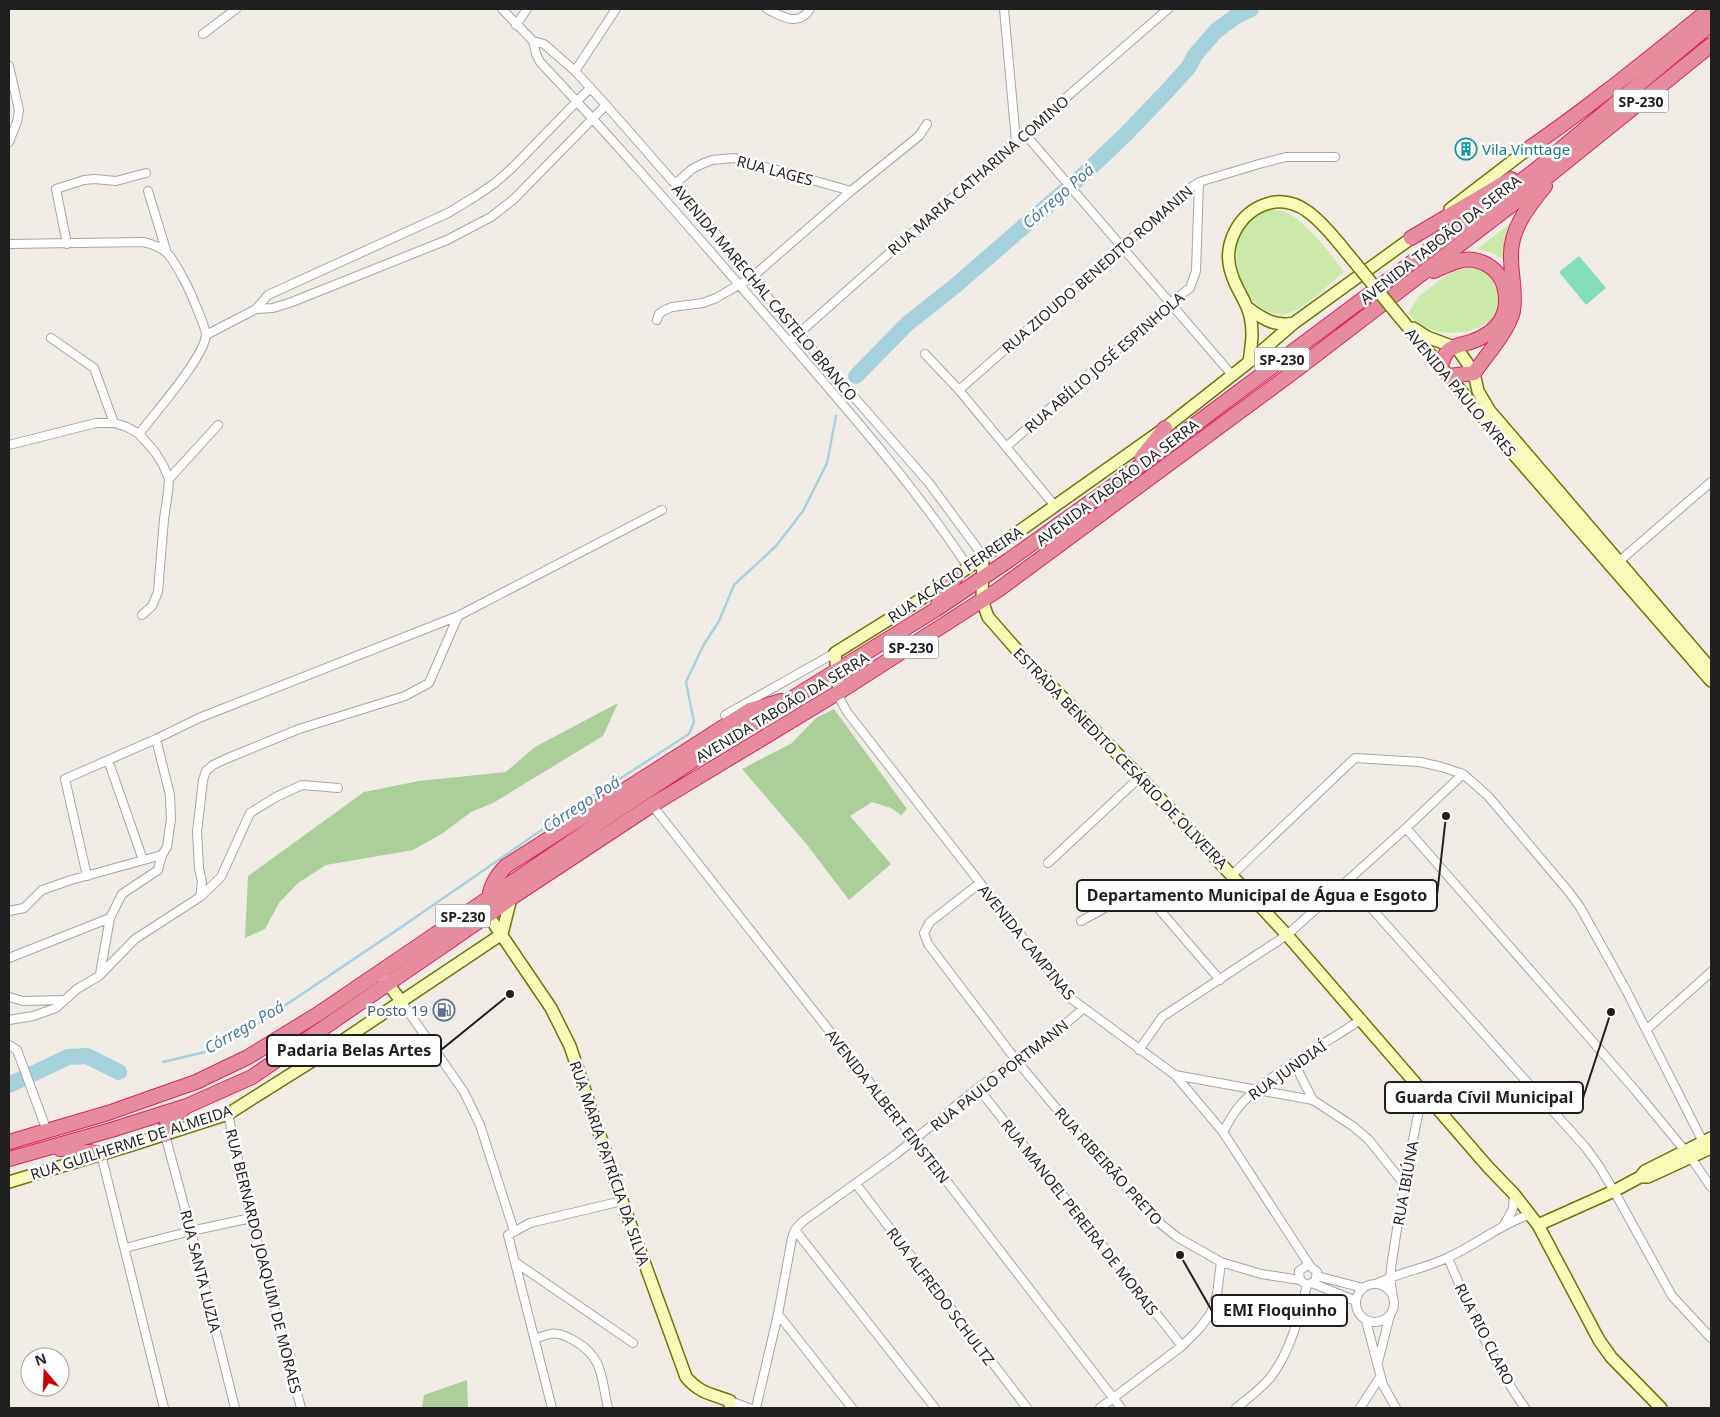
<svg xmlns="http://www.w3.org/2000/svg" width="1720" height="1417" viewBox="0 0 1720 1417" font-family="'Noto Sans',sans-serif">
	<style>
		.grass { fill: #cbeaaa }
		.forest { fill: #aacf99 }
		.pitch { fill: #82dfb9 }
		.lines { fill: none; stroke-linecap: round; stroke-linejoin: round }
		.stream { stroke: #a5d2dd; stroke-width: 2.5 }
		.river { stroke: #a5d2dd; stroke-width: 16 }
		.street-casing { stroke: #a6a6a6; stroke-width: 10 }
		.secondary-casing { stroke: #6d7704; stroke-width: 14 }
		.highway-casing { stroke: #dc2366; stroke-width: 16 }
		.street { stroke: #fff; stroke-width: 8 }
		.secondary { stroke: #f8fab8; stroke-width: 11 }
		.highway { stroke: #e78c9f; stroke-width: 14 }
		.secondary-bridge-casing { stroke: #6d7704; stroke-width: 14; stroke-linecap: butt }
		.secondary-bridge { stroke: #f8fab8; stroke-width: 11 }
		.labels { text-anchor: middle; dominant-baseline: central; stroke-width: 5; stroke-linejoin: round; paint-order: stroke }
		.shield { fill: #fff; stroke: #626262; stroke-width: 1 }
		.shield-label { font-size: 14px; font-weight: bold; fill: #1f1f1f }
		.culture-label { font-size: 15px; fill: #0d838f; stroke: #fff; text-anchor: start }
		.street-label { font-size: 15px; fill: #1f1f1f; stroke: #fff }
		.service-label { font-size: 15px; fill: #4e5e75; stroke: #fff; text-anchor: end }
		.water-label { font-size: 16px; font-style: italic; fill: #477aa7; stroke: #fff }
		.leader { fill: none; stroke: #1f1f1f; stroke-width: 2 }
		.callout-dot { fill: #1f1f1f; stroke: #fff; stroke-width: 2 }
		.callout { fill: #fff; stroke: #1f1f1f; stroke-width: 2 }
		.callout-label { font-size: 16px; text-anchor: middle; font-weight: bold; fill: #1f1f1f }
	</style>
	<rect width="100%" height="100%" fill="#f0ece5"/>
	<path class="grass" d="M 1269,210 C 1275,210 1281,210 1285,212 C 1304,219 1332,255 1344,272 C 1327,286 1309,305 1289,313 C 1282,316 1273,314 1267,311 C 1259,307 1252,300 1247,293 C 1233,273 1229,222 1258,212 C 1262,211 1266,211 1269,210 Z
		M 1514,220 L 1506,262 L 1493,253 L 1477,249 Z
		M 1468,267 C 1490,267 1496,280 1502,298 C 1499,305 1497,314 1492,319 C 1488,324 1481,326 1475,329 C 1452,337 1423,333 1408,313 L 1419,296 L 1455,269 Z"/>
	<path class="forest" d="M 618,703 L 603,736 L 493,803 L 471,812 L 443,833 L 413,850 L 326,865 L 298,883 L 279,903 L 265,929 L 245,938 L 248,876 L 364,792 L 419,781 L 506,772 L 535,747 Z
		M 834,709 L 907,809 L 901,815 L 891,808 L 872,802 L 850,816 L 891,864 L 849,900 L 808,846 L 742,769 L 792,743 L 816,718 Z
		M 467,1380 L 468,1408 L 422,1408 L 424,1395 Z"/>
	<path class="pitch" d="M 1579,256 L 1606,288 L 1586,305 L 1559,272 Z"/>
	<g class="lines">
		<path class="stream" d="M 163,1062 L 205,1052 L 256,1025 L 400,928 L 559,818 L 689,734 L 694,722 L 686,682 L 703,646 L 719,621 L 734,585 L 776,546 L 803,511 L 827,463 L 836,416"/>
		<path class="river" d="M 856,376 L 907,324 L 955,286 L 1082,176 L 1127,133 L 1167,91 L 1188,68 L 1195,55 L 1216,31 L 1236,16 L 1251,9
			M 9,1085 L 68,1057 L 87,1056 L 119,1072"/>
		<g class="street-casing">
			<path id="street" d="M 502,9 L 533,41 L 544,44 L 575,71 L 606,105 L 675,184 L 785,318 L 929,483 L 983,556
				M 767,9 C 782,17 799,27 810,9
				M 1004,9 L 1016,141
				M 516,25 L 527,9
				M 203,34 L 236,9
				M 533,41 L 536,54 L 540,62 C 626,153 707,248 789,342 C 852,415 915,487 968,567
				M 9,66 L 19,110 L 17,122 L 9,142
				M 575,71 L 616,9
				M 1025,134 L 1232,375
				M 675,184 L 692,169 L 702,164 L 712,160 L 734,158 L 851,191
				M 148,191 L 166,250
				M 9,244 L 143,242 C 167,247 172,257 183,278 C 188,286 206,328 206,335 C 204,358 154,414 139,434
				M 67,244 L 56,189 L 84,180 L 95,179 L 116,181 L 146,173
				M 256,309 L 273,308 L 292,302 L 447,240 L 491,217 L 514,199 L 606,105
				M 657,320 L 659,314 L 663,311 L 672,307 L 703,303 L 716,298 L 751,278 L 851,191 L 919,136 L 927,124
				M 206,335 L 256,309 L 268,295 L 448,213 L 476,196 L 495,183 L 512,168 L 590,88
				M 51,338 L 94,368 L 114,423
				M 789,342 L 1016,141 L 1168,9
				M 925,354 L 959,390 L 1055,506
				M 959,390 L 1183,193 L 1199,182 L 1259,164 L 1286,157 L 1335,157
				M 9,445 L 96,423 L 114,423 L 127,427 L 139,434 L 155,452 L 163,465 L 169,479 L 168,492 L 164,519 L 158,592 L 152,606 L 142,615
				M 1006,447 L 1170,303 L 1190,288 L 1196,271 L 1199,182
				M 169,479 L 218,425
				M 1616,564 L 1711,482
				M 839,692 L 841,701 L 847,712 L 1066,993 L 1073,1000 L 1175,1075 L 1223,1132 L 1310,1266 L 1317,1272 L 1315,1281 L 1307,1285 L 1300,1280 L 1299,1271 L 1306,1266 L 1310,1266
				M 725,715 L 835,653
				M 108,760 L 143,860
				M 652,805 L 915,1140 L 1121,1408
				M 1406,828 L 1635,1090 L 1691,1158 L 1711,1187
				M 1048,863 L 1140,777
				M 1232,875 L 1355,758 L 1420,762 L 1442,767 L 1463,774 L 1488,796 L 1569,892 L 1580,907 L 1626,990 L 1705,1146
				M 87,876 L 65,779 L 156,739 L 199,718 L 458,616 L 662,510
				M 1347,881 L 1586,1148 L 1599,1166 L 1614,1191 L 1672,1296 L 1711,1338
				M 980,883 L 930,922 L 924,933 L 928,944 L 1016,1060 L 1081,1138 L 1156,1220 L 1177,1237 L 1221,1262 L 1261,1274 L 1300,1280
				M 200,897 L 202,882 L 199,868 L 197,832 L 203,780 L 206,771 L 213,765 L 228,758 L 299,729 L 405,696 L 429,683 L 458,616
				M 9,911 L 24,908 L 42,890 L 71,880 L 162,855
				M 1081,921 L 1136,891 L 1142,892 L 1146,894 L 1220,980
				M 9,958 L 110,918
				M 100,974 L 110,918 L 122,894 L 158,870 L 162,855 L 167,847 L 171,819 L 170,795 L 156,739
				M 9,997 L 23,1001 L 64,1000
				M 401,1001 L 464,1092 L 480,1125 L 514,1231
				M 9,1020 L 33,1016 L 56,1008 L 77,989 L 99,976 L 135,939 L 200,897 L 221,877 L 250,813 L 276,797 L 302,785 L 338,788
				M 1646,1030 L 1711,972
				M 9,1045 L 17,1050 L 47,1131
				M 1139,1050 L 1162,1017 L 1287,935 L 1406,828 L 1463,774
				M 1294,1063 L 1313,1100
				M 1175,1075 L 1313,1100 L 1354,1127 L 1369,1140 L 1404,1184
				M 978,1088 L 1182,1346
				M 228,1114 L 251,1218 L 301,1408
				M 1223,1132 C 1229,1121 1235,1109 1245,1100 C 1277,1070 1324,1044 1362,1019
				M 165,1135 L 191,1231 L 235,1408
				M 101,1154 L 164,1408
				M 856,1184 L 1027,1408
				M 1504,1225 L 1513,1209 L 1514,1194
				M 795,1230 L 935,1408
				M 125,1248 L 191,1231 L 251,1218
				M 1448,1258 C 1470,1309 1492,1362 1525,1408
				M 515,1262 L 633,1343
				M 1317,1276 L 1363,1288
				M 1312,1283 L 1356,1301
				M 1376,1284 C 1399,1272 1425,1269 1449,1257 C 1477,1244 1501,1224 1531,1214
				M1356 1303a19 19 0 1 1 38 0a19 19 0 1 1-38 0Z
				M 1393,1298 L 1390,1277 L 1392,1261 L 1404,1184 L 1423,1090
				M 778,1314 L 852,1408
				M 1366,1321 L 1383,1385 L 1396,1408
				M 535,1339 C 553,1332 558,1331 575,1341 C 604,1358 601,1378 608,1408
				M 1378,1362 L 1390,1315
				M 730,1401 L 749,1408
				M 552,1408 L 508,1235 L 530,1223 L 622,1201
				M 756,1408 L 778,1314 L 792,1238 L 795,1230 L 802,1222 L 895,1155 L 978,1088 L 1064,1025 L 1084,1008
				M 1100,1408 L 1182,1346 L 1199,1329 L 1211,1313 L 1217,1294 L 1221,1262
				M 1236,1408 C 1247,1399 1261,1389 1270,1378 C 1291,1351 1299,1316 1307,1285
				M 1360,1408 L 1380,1377"/>
		</g>
		<g class="secondary-casing">
			<path id="secondary" d="M 1450,209 L 1528,149
				M 1248,308 C 1263,319 1275,327 1294,323
				M 1397,314 L 1516,457 L 1711,681
				M 1413,328 L 1427,337 L 1454,347 L 1459,351 L 1474,373 L 1478,391 L 1490,411 L 1711,669
				M 1249,362 C 1251,347 1254,332 1250,316 C 1247,302 1236,289 1232,275 C 1221,245 1239,211 1270,203 C 1300,196 1321,222 1338,242
				M 983,556 L 982,600 L 988,617 L 1024,658 L 1140,777 L 1287,935 L 1488,1167 L 1514,1194 L 1538,1225 L 1599,1340 L 1611,1357 L 1661,1408
				M 839,692 L 835,653 L 912,605 L 956,576 L 1165,428 L 1249,362 L 1294,323 L 1417,234
				M 488,915 L 551,1008 L 570,1046 L 622,1201 L 686,1377 C 699,1393 712,1394 730,1401 L 730,1408
				M 502,934 L 511,898
				M 383,977 L 401,1001
				M 1644,1177 L 1648,1177 L 1711,1148
				M 9,1182 L 132,1145 L 228,1114 L 312,1061 L 502,934
				M 1538,1225 L 1614,1191 L 1640,1177 L 1645,1171 L 1711,1138"/>
		</g>
		<g class="highway-casing">
			<path id="highway" d="M 1528,149 C 1591,106 1650,57 1710,9
				M 1411,238 L 1511,179
				M 1434,271 C 1447,265 1463,256 1478,261 C 1490,264 1501,274 1504,286 C 1512,315 1496,333 1471,342 C 1464,344 1455,345 1449,350 C 1444,354 1443,361 1440,367
				M 1449,376 L 1474,373 C 1485,357 1509,330 1513,311 C 1516,293 1511,275 1511,257 C 1510,229 1528,207 1545,186
				M 1142,457 L 1165,428
				M 938,605 L 956,576
				M 489,902 C 489,888 496,876 506,866 L 750,710 L 781,701
				M 165,1135 C 164,1123 174,1117 182,1110
				M 9,1142 L 108,1113 L 156,1096 L 196,1082 L 248,1057 L 318,1014 L 605,819 L 718,744 L 935,610 L 1009,560 L 1110,488 L 1537,169 L 1711,24
				M 60,1149 L 79,1150 L 101,1154
				M 9,1159 L 111,1130 L 187,1106 L 252,1077 L 488,915 L 511,898 L 652,805 L 839,692 L 998,590 L 1296,370 L 1531,190 L 1711,45"/>
		</g>
		<use href="#street" class="street"/>
		<use href="#secondary" class="secondary"/>
		<use href="#highway" class="highway"/>
		<g class="secondary-bridge-casing">
			<path id="secondary-bridge" d="M 1338,242 L 1397,314"/>
		</g>
		<use href="#secondary-bridge" class="secondary-bridge"/>
	</g>
	<defs>
		<g id="building-ring" transform="scale(1.125)"><circle r="9.5" fill="#fff" stroke="#0f9aa8" stroke-width="1.5"/><path d="M-4-6H4V6H1V3H-1V6H-4ZM-2.5-4.3h1.7v1.8h-1.7ZM.8-4.3h1.7v1.8H.8ZM-2.5-1h1.7V.8h-1.7ZM.8-1h1.7V.8H.8Z" fill="#0f9aa8"/></g>
		<g id="fuel-ring" transform="scale(1.125)"><circle r="9.5" fill="#fff" stroke="#5c6f8a" stroke-width="1.5"/><path d="M-5.5-6h7V0h2V4h1.3V-2.5L3-4.5l.8-.8L6-3V5H2.5V1h-1V6h-7ZM-4.2-4.7v3.2H.2V-4.7Z" fill="#5c6f8a"/></g>
	</defs>
	<g fill-rule="evenodd">
		<use href="#building-ring" x="1466" y="149"/>
		<use href="#fuel-ring" x="444" y="1010"/>
	</g>
	<g class="labels">
		<g class="shield">
			<rect x="1613.5" y="89.5" width="55" height="23" rx="4"/>
			<rect x="1254.5" y="347.5" width="55" height="23" rx="4"/>
			<rect x="883.5" y="635.5" width="55" height="23" rx="4"/>
			<rect x="435.5" y="904.5" width="55" height="23" rx="4"/>
		</g>
		<g class="shield-label">
			<text x="1641" y="101">SP-230</text>
			<text x="1282" y="359">SP-230</text>
			<text x="911" y="647">SP-230</text>
			<text x="463" y="916">SP-230</text>
		</g>
		<g class="culture-label">
			<text x="1482" y="149">Vila Vinttage</text>
		</g>
		<g class="street-label">
			<text transform="translate(775 170) rotate(15)">RUA LAGES</text>
			<text transform="translate(978 175) rotate(-41)">RUA MARIA CATHARINA COMINO</text>
			<text transform="translate(1440 239) rotate(-38)">AVENIDA TABOÃO DA SERRA</text>
			<text transform="translate(1097 269) rotate(-41)">RUA ZIOUDO BENEDITO ROMANIN</text>
			<text transform="translate(765 292) rotate(50)">AVENIDA MARECHAL CASTELO BRANCO</text>
			<text transform="translate(1104 362) rotate(-41)">RUA ABÍLIO JOSÉ ESPINHOLA</text>
			<text transform="translate(1461 392) rotate(50)">AVENIDA PAULO AYRES</text>
			<text transform="translate(1117 482) rotate(-37)">AVENIDA TABOÃO DA SERRA</text>
			<text transform="translate(955 574) rotate(-34)">RUA ACÁCIO FERREIRA</text>
			<text transform="translate(782 707) rotate(-31)">AVENIDA TABOÃO DA SERRA</text>
			<text transform="translate(1121 758) rotate(46)">ESTRADA BENEDITO CESÁRIO DE OLIVEIRA</text>
			<text transform="translate(1027 942) rotate(51)">AVENIDA CAMPINAS</text>
			<text transform="translate(1287 1070) rotate(-35)">RUA JUNDIAÍ</text>
			<text transform="translate(999 1075) rotate(-38)">RUA PAULO PORTMANN</text>
			<text transform="translate(888 1106) rotate(52)">AVENIDA ALBERT EINSTEIN</text>
			<text transform="translate(131 1142) rotate(-18)">RUA GUILHERME DE ALMEIDA</text>
			<text transform="translate(610 1163) rotate(71)">RUA MARIA PATRÍCIA DA SILVA</text>
			<text transform="translate(1109 1166) rotate(48)">RUA RIBEIRÃO PRETO</text>
			<text transform="translate(1405 1183) rotate(-80)">RUA IBIÚNA</text>
			<text transform="translate(1080 1217) rotate(52)">RUA MANOEL PEREIRA DE MORAIS</text>
			<text transform="translate(264 1261) rotate(76)">RUA BERNARDO JOAQUIM DE MORAES</text>
			<text transform="translate(201 1271) rotate(76)">RUA SANTA LUZIA</text>
			<text transform="translate(941 1296) rotate(53)">RUA ALFREDO SCHULTZ</text>
			<text transform="translate(1485 1334) rotate(63)">RUA RIO CLARO</text>
		</g>
		<g class="service-label">
			<text x="428" y="1010">Posto 19</text>
		</g>
		<g class="water-label">
			<text transform="translate(1058 196) rotate(-41)">Córrego Poá</text>
			<text transform="translate(581 804) rotate(-33)">Córrego Poá</text>
			<text transform="translate(244 1027) rotate(-30)">Córrego Poá</text>
		</g>
	</g>
	<path class="leader" d="M1446 816L1437 895M510 994L441 1050M1611 1012L1583 1098M1180 1255L1212 1311"/>
	<g class="callout-dot">
		<circle cx="1446" cy="816" r="5"/>
		<circle cx="510" cy="994" r="5"/>
		<circle cx="1611" cy="1012" r="5"/>
		<circle cx="1180" cy="1255" r="5"/>
	</g>
	<g class="callout">
		<rect x="1077" y="880" width="360" height="31" rx="5"/>
		<rect x="267" y="1035" width="174" height="31" rx="5"/>
		<rect x="1385" y="1082" width="198" height="31" rx="5"/>
		<rect x="1212" y="1295" width="135" height="31" rx="5"/>
	</g>
	<g class="callout-label">
		<text x="1257" y="901">Departamento Municipal de Água e Esgoto</text>
		<text x="354" y="1056">Padaria Belas Artes</text>
		<text x="1484" y="1103">Guarda Cívil Municipal</text>
		<text x="1280" y="1316">EMI Floquinho</text>
	</g>
	<rect width="1720" height="1417" fill="none" stroke="#1f1f1f" stroke-width="20"/>
	<g transform="translate(45 1372) rotate(341)"><circle r="24" fill="#ffffff" stroke="#a5a5a5"/>
	<path d="M0-4L9 19L0 12L-9 19Z" fill="#cd0004"/>
	<text y="-8" font-size="14" font-weight="bold" text-anchor="middle" fill="#1f1f1f">N</text>
	</g>
</svg>
